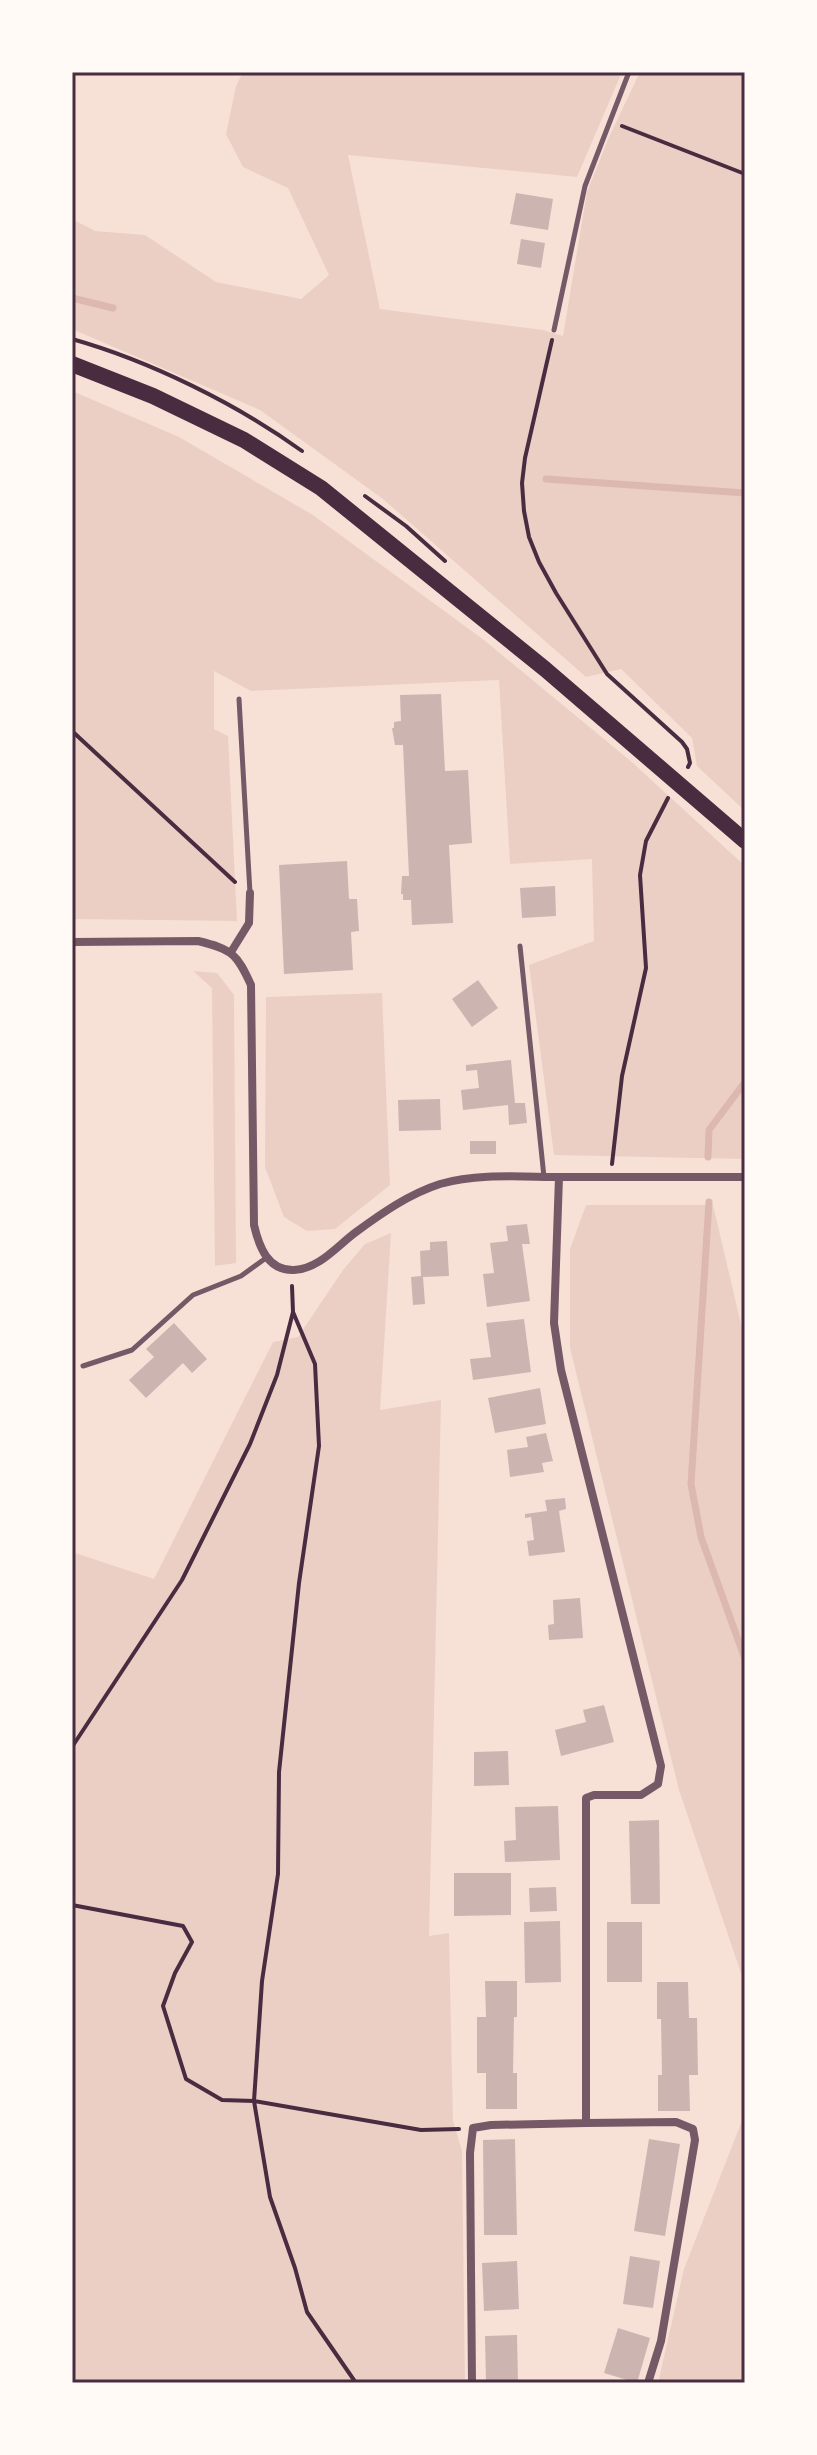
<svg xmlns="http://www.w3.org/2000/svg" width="817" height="2455" viewBox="0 0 817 2455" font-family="'Titillium Web',sans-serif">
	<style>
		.green { fill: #ebcfc5 }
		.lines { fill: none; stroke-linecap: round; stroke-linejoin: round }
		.stream { stroke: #dcb8b0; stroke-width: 7 }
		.building { fill: #ccb4b1 }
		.path { stroke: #4a2c40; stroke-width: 4 }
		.service { stroke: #755966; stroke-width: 5 }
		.minor { stroke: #755966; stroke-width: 8 }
		.primary { stroke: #4a2c40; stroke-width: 16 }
		.neatline { fill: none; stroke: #4a2c40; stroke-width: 3 }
	</style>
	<rect width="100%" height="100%" fill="#f7e1d7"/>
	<path class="green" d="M 243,72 L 622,72 L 577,177 L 348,155 L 380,309 L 543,330 L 563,336 L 587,192 L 609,137 L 640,72 L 745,72 L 745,811 L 697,766 L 692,738 L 621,669 L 586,677 L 383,499 L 260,410 L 72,329 L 72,219 L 95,231 L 145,235 L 216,282 L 301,299 L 329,275 L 288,188 L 243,167 L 226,134 L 236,86 Z
		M 72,391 L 179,437 L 313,515 L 484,640 L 633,763 L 745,866 L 745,1159 L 554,1155 L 529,965 L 594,941 L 592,859 L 510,864 L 499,680 L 251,691 L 214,671 L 214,729 L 228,736 L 237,921 L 72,919 Z
		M 193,971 L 217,973 L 234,995 L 236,1263 L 215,1266 L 212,988 Z
		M 382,993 L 390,1185 L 335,1229 L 307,1231 L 284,1217 L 265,1167 L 266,997 Z
		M 586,1205 L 713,1205 L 745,1341 L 745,1985 L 679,1790 L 570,1348 L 570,1249 Z
		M 391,1233 L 380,1410 L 441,1400 L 429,1936 L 449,1933 L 453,2121 L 462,2151 L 465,2383 L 72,2383 L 72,1552 L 154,1579 L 273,1342 L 298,1337 L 343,1270 L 365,1244 Z
		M 745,2113 L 745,2383 L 658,2383 L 684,2269 Z"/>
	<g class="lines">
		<path class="stream" d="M 72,298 L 113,308
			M 546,479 L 745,493
			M 708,1157 L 709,1130 L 745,1082
			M 709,1202 L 691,1484 L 701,1537 L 745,1659"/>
	</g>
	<path class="building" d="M 516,193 L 553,199 L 548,230 L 510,224 Z
		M 521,239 L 545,243 L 541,268 L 517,264 Z
		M 441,694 L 445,771 L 468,770 L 472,843 L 449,845 L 453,923 L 412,925 L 411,900 L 403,900 L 403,894 L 401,894 L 402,876 L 409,876 L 403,745 L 395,745 L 392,728 L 394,728 L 394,722 L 401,721 L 400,695 Z
		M 347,861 L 349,899 L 357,899 L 359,931 L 351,932 L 353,970 L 284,974 L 279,865 Z
		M 555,886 L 556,916 L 522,918 L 520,888 Z
		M 478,980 L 498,1008 L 472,1027 L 452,999 Z
		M 511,1060 L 515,1103 L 525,1103 L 527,1123 L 509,1125 L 508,1105 L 463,1110 L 461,1090 L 479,1088 L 477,1070 L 466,1071 L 466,1065 Z
		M 440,1099 L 441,1130 L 399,1131 L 398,1100 Z
		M 470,1141 L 496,1141 L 496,1154 L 470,1154 Z
		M 527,1224 L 530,1244 L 522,1244 L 530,1301 L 487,1307 L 483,1274 L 494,1273 L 490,1243 L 508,1241 L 506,1226 Z
		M 447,1241 L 449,1276 L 423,1277 L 425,1304 L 413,1305 L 411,1277 L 421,1276 L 420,1251 L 430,1250 L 430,1242 Z
		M 524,1319 L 531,1372 L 473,1380 L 470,1359 L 491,1357 L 486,1323 Z
		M 174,1323 L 207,1359 L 192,1373 L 183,1363 L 146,1398 L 129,1380 L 154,1357 L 146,1349 Z
		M 540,1388 L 546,1424 L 495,1433 L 488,1398 Z
		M 546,1433 L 553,1461 L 542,1463 L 544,1472 L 510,1477 L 507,1450 L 528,1447 L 526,1437 Z
		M 565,1498 L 566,1509 L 559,1511 L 565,1552 L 529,1556 L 527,1541 L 534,1540 L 531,1517 L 525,1518 L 525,1514 L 547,1511 L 545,1500 Z
		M 580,1598 L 583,1638 L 549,1640 L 548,1625 L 554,1624 L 553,1600 Z
		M 604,1705 L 614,1742 L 561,1756 L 555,1730 L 586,1722 L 583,1710 Z
		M 508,1751 L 509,1785 L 474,1786 L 474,1752 Z
		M 558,1806 L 560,1860 L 505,1862 L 504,1841 L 516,1840 L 515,1807 Z
		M 659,1820 L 660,1904 L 631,1904 L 629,1821 Z
		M 454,1873 L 511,1873 L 511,1915 L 454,1916 Z
		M 556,1887 L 557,1911 L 530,1912 L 529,1888 Z
		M 560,1921 L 561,1982 L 525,1983 L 524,1922 Z
		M 607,1922 L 642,1922 L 642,1982 L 607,1982 Z
		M 485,1981 L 517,1981 L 517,2017 L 514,2017 L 513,2073 L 517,2073 L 517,2109 L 486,2109 L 486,2073 L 477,2073 L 477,2017 L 486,2017 Z
		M 657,1982 L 688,1982 L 689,2018 L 697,2018 L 698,2075 L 689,2075 L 690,2111 L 658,2111 L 658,2075 L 662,2075 L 661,2019 L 657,2019 Z
		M 515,2139 L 517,2235 L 484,2235 L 483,2140 Z
		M 649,2139 L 680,2144 L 665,2236 L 634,2231 Z
		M 630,2256 L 660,2261 L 653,2308 L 623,2304 Z
		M 517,2261 L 519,2309 L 484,2311 L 482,2263 Z
		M 618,2328 L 650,2338 L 637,2383 L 604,2373 Z
		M 517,2335 L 518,2383 L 486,2383 L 485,2336 Z"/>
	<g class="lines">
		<path class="path" d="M 622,126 L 745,174
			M 72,339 C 150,361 237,404 302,451
			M 552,340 L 525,458 L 522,483 L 524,511 L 529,537 L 539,562 L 556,593 L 607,674 L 682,742 L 687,749 L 690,763 L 688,767
			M 365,496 L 406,526 L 445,561
			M 72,731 L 235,882
			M 612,1164 L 622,1076 L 646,968 L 640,875 L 646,841 L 668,798
			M 293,1312 L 315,1364 L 319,1446 L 299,1583 L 279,1772 L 278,1874 L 262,1981 L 254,2101 L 270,2197 L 295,2268 L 307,2312 L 356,2383
			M 72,1747 L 182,1580 L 250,1444 L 277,1375 L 293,1312 L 292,1286
			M 72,1905 L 183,1926 L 192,1942 L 175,1973 L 163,2006 L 186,2079 L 222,2100 L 254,2101 L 421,2130 L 459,2129"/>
		<path class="service" d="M 554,330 L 585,186 L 629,72
			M 239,699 L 250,893
			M 520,946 L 544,1177
			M 83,1366 L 132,1350 L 193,1295 L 241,1276 L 266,1258"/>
		<path class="minor" d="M 72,942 L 198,941 C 232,949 237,954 251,985 L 254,1225 C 259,1247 268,1271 294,1270 C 319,1269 337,1246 356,1232 C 382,1213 409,1194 440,1184 C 479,1173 522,1177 562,1177 C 623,1177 684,1177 745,1177
			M 231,952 L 249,923 L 250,893
			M 559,1177 L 554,1323 L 561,1370 L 661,1766 L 658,1784 L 641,1795 L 594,1795 L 586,1798 L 586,2123 L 676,2122 L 693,2129 L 695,2140 L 661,2341 L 648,2383
			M 472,2383 L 470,2153 L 473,2128 L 491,2125 L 586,2123"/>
		<path class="primary" d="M 72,364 L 153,396 L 244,440 L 321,488 L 545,669 L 745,841"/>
	</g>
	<rect width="817" height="2455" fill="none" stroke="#fffaf5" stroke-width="148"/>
	<rect x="74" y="74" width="669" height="2307" class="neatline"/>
</svg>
